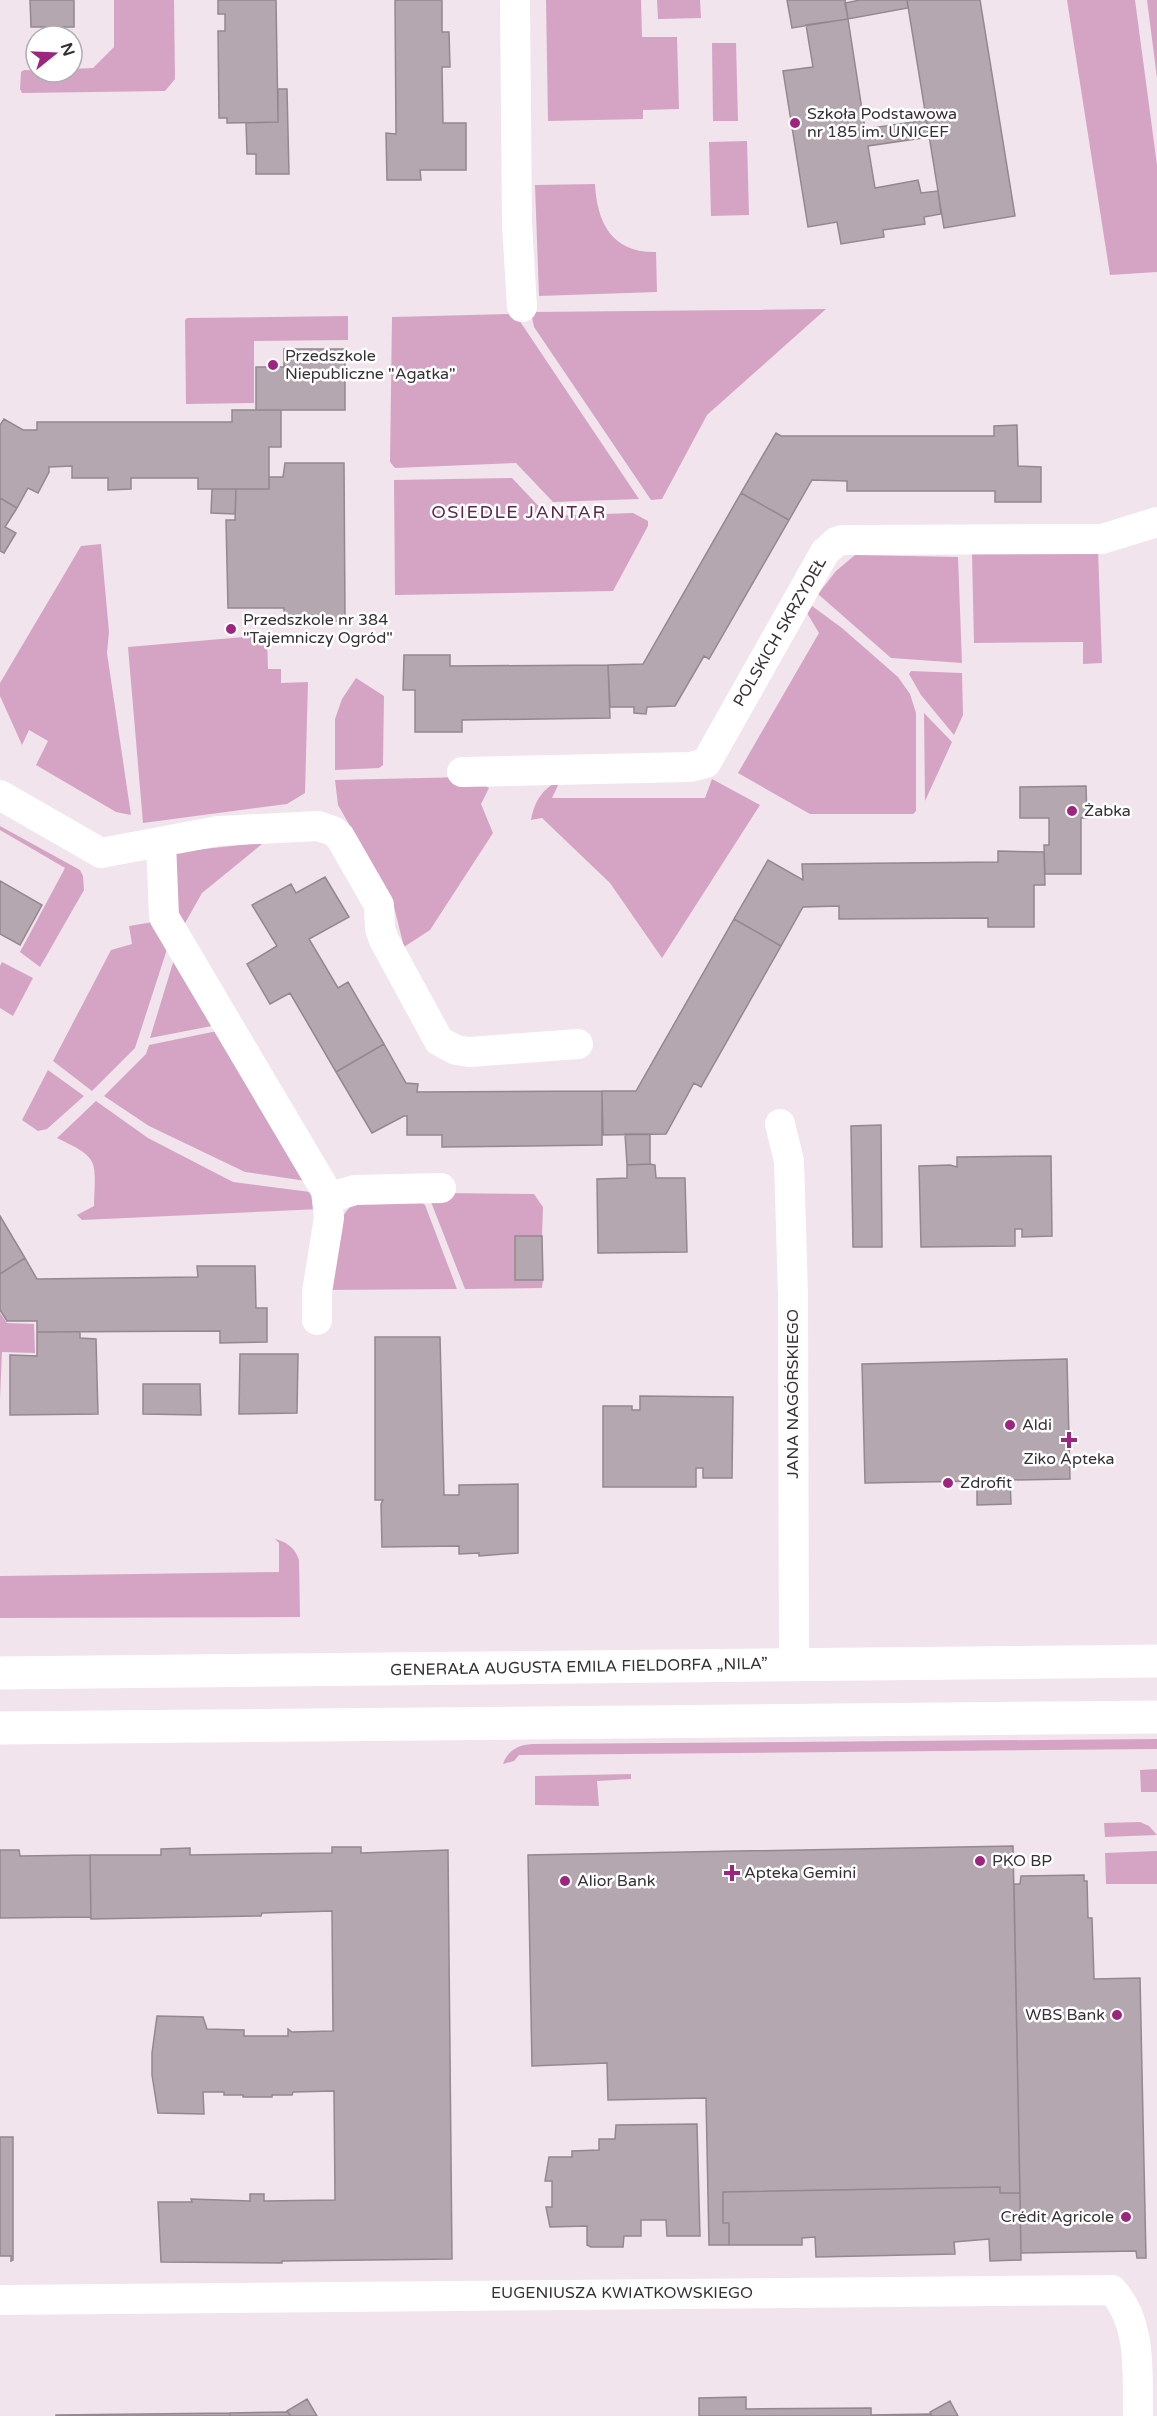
<svg xmlns="http://www.w3.org/2000/svg" width="1157" height="2416" viewBox="0 0 1157 2416" font-family="'Varela Round',sans-serif">
	<style>
		.green { fill: #d5a4c4 }
		.building { fill: #b4a7af; stroke: #948890; stroke-width: 1.5 }
		.lines { fill: none; stroke-linecap: round; stroke-linejoin: round }
		.street { stroke: #fff; stroke-width: 30 }
		.secondary { stroke: #fff; stroke-width: 33 }
		.poi-dot { fill: #9c257f; stroke: #fff; stroke-width: 2 }
		.labels { text-anchor: middle; dominant-baseline: central; stroke-width: 5; stroke-linejoin: round; paint-order: stroke }
		.poi-label { font-size: 16px; fill: #363134; stroke: #fff; text-anchor: start }
		.street-label { font-size: 16px; fill: #363134; stroke: #fff }
		.neighbourhood-label { font-size: 18px; letter-spacing: 1.5px; fill: #5e254e; stroke: #fff }
	</style>
	<rect width="100%" height="100%" fill="#f1e4ec"/>
	<path class="green" d="M 114,0 L 174,0 L 175,79 L 165,91 L 22,93 L 20,89 L 21,72 L 24,70 L 72,72 L 72,69 L 93,68 L 114,47 Z
		M 546,0 L 641,0 L 642,37 L 677,37 L 679,109 L 643,110 L 643,119 L 548,121 Z
		M 657,0 L 700,0 L 701,18 L 658,19 Z
		M 1067,0 L 1135,0 L 1157,165 L 1157,272 L 1110,275 Z
		M 1147,0 L 1157,0 L 1157,78 Z
		M 712,43 L 736,43 L 738,121 L 713,121 Z
		M 747,141 L 749,215 L 711,216 L 709,142 Z
		M 595,184 C 597,223 612,253 656,252 L 657,292 L 539,296 L 535,185 Z
		M 826,309 L 707,415 L 662,499 L 651,500 L 534,327 L 531,312 Z
		M 515,314 L 639,499 L 553,502 L 516,463 L 395,468 L 390,462 L 392,317 Z
		M 348,316 L 348,340 L 254,341 L 254,403 L 186,404 L 185,320 L 187,318 Z
		M 512,478 L 548,516 L 633,513 L 648,521 L 648,526 L 613,591 L 395,595 L 394,480 Z
		M 101,544 L 109,632 L 107,653 L 131,815 L 116,812 L 36,765 L 48,741 L 29,730 L 22,745 L 0,696 L 0,683 L 81,546 Z
		M 1098,549 L 1102,663 L 1083,664 L 1083,642 L 974,643 L 972,555 L 974,551 Z
		M 855,555 L 958,557 L 962,663 L 891,658 L 818,594 L 836,571 Z
		M 812,606 L 842,628 L 898,677 L 910,694 L 916,713 L 916,811 L 913,814 L 810,814 L 738,773 L 819,633 L 807,613 Z
		M 267,635 L 268,669 L 281,669 L 281,683 L 308,682 L 305,793 L 287,804 L 143,823 L 128,647 Z
		M 911,671 L 962,673 L 963,715 L 954,735 L 921,695 L 909,674 Z
		M 356,678 L 384,696 L 383,765 L 379,768 L 335,770 L 335,719 L 342,699 Z
		M 924,713 L 952,742 L 925,801 Z
		M 467,777 L 489,788 L 481,804 L 493,833 L 430,930 L 404,947 L 392,899 L 338,805 L 335,780 Z
		M 561,779 L 552,798 L 705,798 L 712,779 L 760,805 L 662,958 L 610,883 L 542,818 L 531,820 C 535,799 543,789 561,779 Z
		M 0,826 L 80,870 L 83,876 L 84,890 L 40,967 L 20,952 L 65,868 L 0,830 Z
		M 259,843 L 262,844 L 202,893 L 180,932 L 168,853 Z
		M 153,922 L 170,940 L 135,1048 L 92,1091 L 53,1061 L 111,950 L 132,944 L 129,926 Z
		M 176,953 L 217,1025 L 150,1038 Z
		M 2,962 L 33,978 L 13,1016 L 0,1008 L 0,966 Z
		M 222,1030 L 313,1182 L 245,1172 L 149,1126 L 104,1096 L 146,1054 L 149,1045 Z
		M 48,1070 L 84,1096 L 47,1129 L 38,1131 L 22,1120 Z
		M 96,1101 L 148,1138 L 233,1182 L 318,1193 L 320,1209 L 82,1220 L 77,1215 L 94,1206 C 95,1160 101,1159 57,1138 Z
		M 440,1193 L 534,1194 L 543,1207 L 542,1236 L 515,1236 L 515,1280 L 543,1280 L 542,1288 L 465,1289 L 431,1202 Z
		M 421,1202 L 425,1205 L 457,1289 L 325,1290 L 335,1226 L 353,1203 Z
		M 0,1313 L 7,1323 L 34,1324 L 35,1353 L 2,1352 L 0,1399 Z
		M 275,1539 C 287,1542 295,1548 299,1560 L 300,1617 L 0,1618 L 0,1576 L 279,1572 L 279,1543 Z
		M 1157,1739 L 1157,1749 L 519,1755 L 514,1761 L 503,1764 C 508,1750 518,1745 532,1744 Z
		M 1157,1769 L 1157,1792 L 1141,1792 L 1140,1770 Z
		M 631,1774 L 631,1779 L 597,1781 L 599,1806 L 535,1805 L 535,1776 Z
		M 1140,1822 L 1149,1826 L 1157,1835 L 1105,1837 L 1104,1823 Z
		M 1157,1851 L 1157,1884 L 1106,1884 L 1105,1853 Z"/>
	<path class="building" d="M 30,0 L 74,0 L 74,27 L 31,27 Z
		M 218,0 L 276,0 L 278,122 L 227,123 L 227,118 L 219,118 L 218,31 L 225,31 L 225,14 L 218,14 Z
		M 395,0 L 442,0 L 442,32 L 449,32 L 450,67 L 442,67 L 443,123 L 466,123 L 466,170 L 420,170 L 421,180 L 387,180 L 386,133 L 396,134 Z
		M 787,0 L 845,0 L 848,19 L 792,28 Z
		M 860,0 L 907,0 L 908,8 L 848,19 L 845,3 Z
		M 907,0 L 980,0 L 1015,216 L 944,228 Z
		M 848,19 L 865,129 L 926,120 L 929,137 L 868,146 L 875,188 L 918,180 L 921,193 L 938,191 L 941,214 L 924,217 L 925,224 L 883,230 L 884,237 L 841,244 L 837,222 L 808,227 L 783,71 L 813,67 L 806,25 Z
		M 278,89 L 287,89 L 289,174 L 256,174 L 256,154 L 247,154 L 246,123 L 278,122 Z
		M 284,349 L 345,349 L 345,410 L 256,410 L 256,367 L 284,367 Z
		M 232,410 L 281,410 L 281,447 L 269,447 L 269,489 L 198,489 L 198,478 L 131,478 L 131,489 L 108,490 L 108,478 L 72,478 L 72,466 L 49,467 L 49,472 L 38,493 L 28,488 L 17,508 L 0,498 L 0,425 L 4,419 L 23,430 L 37,430 L 37,422 L 232,422 Z
		M 1017,425 L 1018,466 L 1041,467 L 1041,502 L 995,502 L 995,491 L 847,491 L 847,481 L 812,480 L 789,520 L 741,493 L 776,433 L 781,436 L 994,436 L 994,426 Z
		M 285,463 L 344,463 L 345,621 L 284,622 L 284,608 L 228,608 L 226,520 L 235,520 L 236,489 L 269,489 L 269,477 L 283,477 Z
		M 212,489 L 236,489 L 235,514 L 211,513 Z
		M 741,493 L 789,520 L 709,659 L 704,656 L 675,706 L 647,707 L 646,714 L 634,713 L 634,707 L 610,707 L 608,665 L 643,664 Z
		M 0,498 L 17,508 L 5,527 L 16,533 L 4,553 L 0,551 Z
		M 404,655 L 450,655 L 450,666 L 608,665 L 610,718 L 462,720 L 462,732 L 415,732 L 415,690 L 403,690 Z
		M 1086,786 L 1087,818 L 1081,818 L 1081,874 L 1045,874 L 1044,845 L 1049,845 L 1049,818 L 1020,818 L 1020,787 Z
		M 998,851 L 1044,852 L 1045,885 L 1034,885 L 1034,927 L 988,927 L 988,918 L 839,919 L 839,906 L 803,907 L 781,946 L 734,919 L 768,860 L 803,880 L 802,864 L 998,862 Z
		M 325,877 L 349,917 L 309,939 L 338,988 L 348,982 L 384,1044 L 336,1072 L 290,993 L 270,1004 L 247,964 L 277,946 L 252,905 L 291,884 L 296,893 Z
		M 0,881 L 42,905 L 20,945 L 0,934 Z
		M 734,919 L 781,946 L 701,1087 L 694,1083 L 666,1134 L 603,1135 L 602,1091 L 636,1091 Z
		M 384,1044 L 406,1083 L 418,1084 L 417,1092 L 602,1091 L 602,1145 L 442,1147 L 442,1135 L 407,1135 L 407,1116 L 404,1116 L 372,1133 L 336,1072 Z
		M 881,1125 L 882,1247 L 853,1247 L 851,1126 Z
		M 625,1134 L 650,1134 L 650,1164 L 627,1165 Z
		M 1051,1156 L 1052,1236 L 1022,1237 L 1022,1229 L 1015,1229 L 1015,1246 L 921,1247 L 919,1166 L 950,1165 L 957,1167 L 957,1157 Z
		M 650,1164 L 655,1165 L 656,1178 L 685,1178 L 687,1252 L 598,1253 L 597,1179 L 627,1178 L 627,1165 Z
		M 0,1216 L 25,1258 L 0,1274 Z
		M 515,1236 L 542,1236 L 543,1280 L 515,1280 Z
		M 25,1258 L 37,1279 L 198,1277 L 197,1266 L 255,1266 L 256,1308 L 267,1308 L 267,1342 L 220,1343 L 220,1331 L 37,1332 L 37,1321 L 7,1321 L 0,1310 L 0,1274 Z
		M 37,1332 L 80,1332 L 80,1338 L 96,1339 L 98,1414 L 10,1415 L 10,1355 L 37,1356 Z
		M 375,1337 L 440,1337 L 444,1495 L 459,1495 L 459,1485 L 518,1484 L 518,1553 L 479,1556 L 479,1553 L 459,1554 L 459,1546 L 382,1547 L 381,1504 L 383,1500 L 375,1500 Z
		M 240,1354 L 298,1354 L 297,1413 L 239,1414 Z
		M 1067,1359 L 1070,1479 L 1010,1480 L 1011,1504 L 977,1505 L 977,1481 L 865,1483 L 862,1364 Z
		M 143,1384 L 200,1384 L 201,1415 L 143,1414 Z
		M 640,1396 L 733,1397 L 732,1478 L 703,1478 L 703,1468 L 696,1468 L 696,1487 L 603,1487 L 603,1406 L 632,1406 L 632,1410 L 640,1410 Z
		M 1013,1846 L 1020,2193 L 1000,2193 L 1000,2187 L 723,2192 L 723,2223 L 729,2223 L 729,2245 L 709,2245 L 706,2098 L 608,2100 L 607,2063 L 532,2066 L 528,1855 Z
		M 332,1847 L 361,1847 L 361,1853 L 448,1850 L 452,2259 L 282,2261 L 282,2263 L 161,2262 L 158,2202 L 192,2202 L 191,2199 L 250,2201 L 250,2194 L 264,2194 L 264,2201 L 335,2200 L 334,2091 L 293,2092 L 292,2095 L 272,2095 L 272,2097 L 243,2097 L 243,2095 L 224,2095 L 224,2092 L 203,2092 L 204,2114 L 158,2113 L 152,2075 L 152,2053 L 157,2016 L 203,2017 L 207,2029 L 244,2030 L 244,2036 L 288,2036 L 288,2029 L 292,2032 L 333,2031 L 332,1911 L 262,1913 L 261,1916 L 91,1919 L 90,1855 L 161,1855 L 161,1849 L 190,1848 L 190,1855 L 332,1853 Z
		M 0,1850 L 19,1850 L 20,1856 L 90,1855 L 91,1919 L 90,1917 L 0,1918 Z
		M 1084,1875 L 1084,1881 L 1087,1881 L 1088,1918 L 1092,1918 L 1094,1979 L 1140,1978 L 1146,2258 L 1137,2258 L 1136,2251 L 1021,2253 L 1014,1884 L 1020,1884 L 1021,1876 Z
		M 697,2124 L 700,2236 L 667,2236 L 666,2220 L 641,2220 L 641,2236 L 624,2236 L 623,2247 L 591,2247 L 587,2245 L 587,2226 L 550,2227 L 546,2207 L 552,2207 L 552,2181 L 545,2181 L 549,2157 L 572,2157 L 572,2151 L 599,2150 L 599,2139 L 615,2139 L 616,2125 Z
		M 0,2137 L 13,2137 L 13,2260 L 11,2261 L 11,2256 L 0,2256 Z
		M 1000,2187 L 1000,2193 L 1020,2193 L 1021,2260 L 990,2261 L 989,2239 L 954,2242 L 955,2254 L 816,2257 L 815,2237 L 802,2238 L 802,2245 L 729,2245 L 729,2223 L 723,2223 L 723,2192 Z
		M 746,2397 L 746,2409 L 871,2408 L 871,2416 L 699,2416 L 699,2398 Z
		M 307,2399 L 317,2416 L 291,2416 L 287,2411 Z
		M 950,2401 L 958,2416 L 932,2416 L 930,2412 Z
		M 288,2412 L 290,2416 L 230,2416 L 230,2413 Z
		M 230,2413 L 230,2416 L 56,2416 L 56,2415 Z
		M 931,2414 L 932,2416 L 871,2416 L 871,2415 Z"/>
	<g class="lines">
		<path class="street" d="M 515,0 L 517,224 L 522,307
			M 462,772 L 690,767 L 706,763 L 825,552 L 836,542 L 843,540 L 1102,539 L 1157,522
			M 0,795 L 101,853 L 218,831 L 318,826 L 333,831 L 340,837 L 379,905 L 380,929 L 384,940 L 439,1041 L 456,1050 L 469,1052 L 578,1044
			M 161,842 L 164,917 L 326,1191 L 329,1218 L 317,1292 L 317,1320
			M 780,1124 L 789,1161 L 793,1295 L 794,1665
			M 328,1198 L 355,1190 L 441,1188
			M 0,2300 L 1112,2290 C 1143,2324 1137,2374 1138,2416"/>
		<path class="secondary" d="M 0,1673 L 1157,1661
			M 0,1728 L 1157,1717"/>
	</g>
	<g class="poi-dot">
		<circle cx="795" cy="123" r="6"/>
		<circle cx="273" cy="365" r="6"/>
		<circle cx="231" cy="629" r="6"/>
		<circle cx="1072" cy="811" r="6"/>
		<circle cx="1010" cy="1425" r="6"/>
		<path d="M1066 1431h6v6h6v6h-6v6h-6v-6h-6v-6h6z"/>
		<circle cx="948" cy="1483" r="6"/>
		<circle cx="980" cy="1861" r="6"/>
		<path d="M729 1864h6v6h6v6h-6v6h-6v-6h-6v-6h6z"/>
		<circle cx="565" cy="1881" r="6"/>
		<circle cx="1117" cy="2015" r="6"/>
		<circle cx="1126" cy="2217" r="6"/>
	</g>
	<g class="labels">
		<g class="poi-label">
			<text x="807" y="114">Szkoła Podstawowa<tspan x="807" dy="18">nr 185 im. UNICEF</tspan></text>
			<text x="285" y="356">Przedszkole<tspan x="285" dy="18">Niepubliczne "Agatka"</tspan></text>
			<text x="243" y="620">Przedszkole nr 384<tspan x="243" dy="18">"Tajemniczy Ogród"</tspan></text>
			<text x="1084" y="811">Żabka</text>
			<text x="1022" y="1425">Aldi</text>
			<text x="1069" y="1459" text-anchor="middle">Ziko Apteka</text>
			<text x="960" y="1483">Zdrofit</text>
			<text x="992" y="1861">PKO BP</text>
			<text x="744" y="1873">Apteka Gemini</text>
			<text x="577" y="1881">Alior Bank</text>
			<text x="1105" y="2015" text-anchor="end">WBS Bank</text>
			<text x="1114" y="2217" text-anchor="end">Crédit Agricole</text>
		</g>
		<g class="street-label">
			<text transform="translate(780 632) rotate(-60)">POLSKICH SKRZYDEŁ</text>
			<text transform="translate(793 1394) rotate(-90)">JANA NAGÓRSKIEGO</text>
			<text transform="translate(579 1667) rotate(-1)">GENERAŁA AUGUSTA EMILA FIELDORFA „NILA”</text>
			<text x="622" y="2293">EUGENIUSZA KWIATKOWSKIEGO</text>
		</g>
		<g class="neighbourhood-label">
			<text x="519" y="512">OSIEDLE JANTAR</text>
		</g>
	</g>
	<g transform="translate(54 54) rotate(72)"><circle r="28" fill="#ffffff" stroke="#afadae" stroke-width="1.5"/>
	<path d="M0-4.5L10 22L0 15L-10 22Z" fill="#9c257f"/>
	<text y="-9" font-size="16" font-weight="bold" text-anchor="middle" fill="#363134">N</text>
	</g>
</svg>
